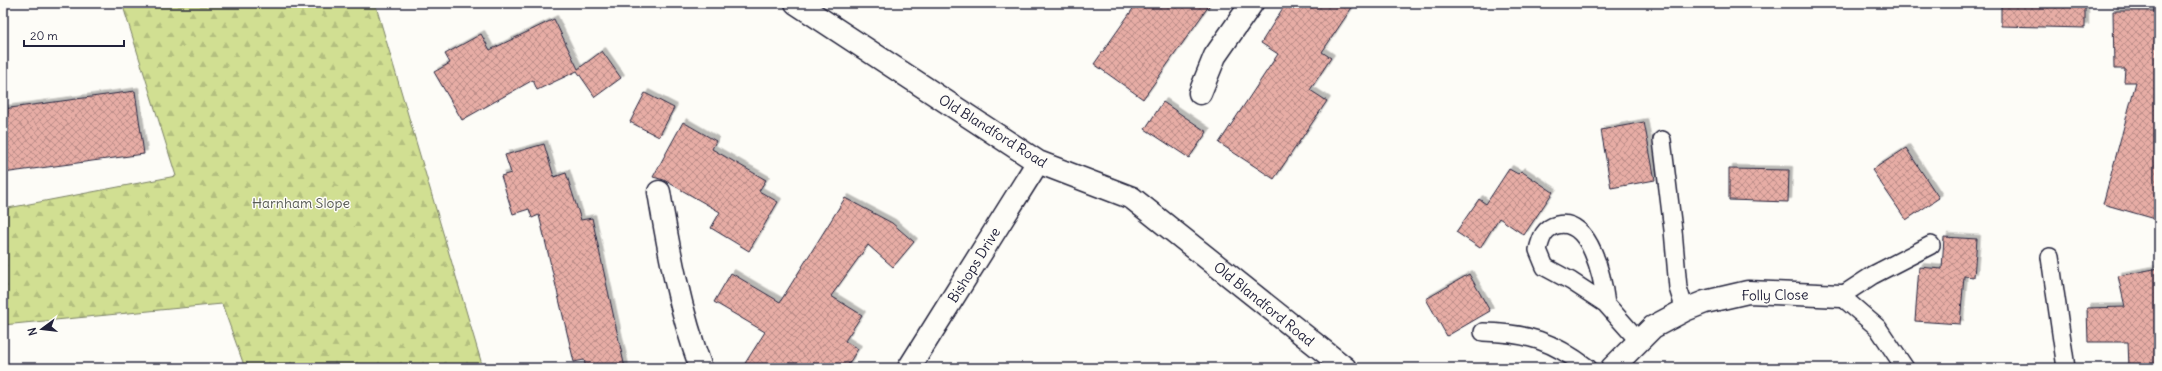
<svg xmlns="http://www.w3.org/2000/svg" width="2162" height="371" viewBox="0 0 2162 371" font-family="Delius,sans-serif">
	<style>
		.forest { fill: url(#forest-firs); stroke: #7a8066 }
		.building { fill: url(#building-cross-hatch); stroke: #22223b; filter: url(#shadow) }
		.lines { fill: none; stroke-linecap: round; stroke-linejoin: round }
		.lane-casing { stroke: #22223b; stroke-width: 20 }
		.street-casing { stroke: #22223b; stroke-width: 25 }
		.lane { stroke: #fdfcf7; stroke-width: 17 }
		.street { stroke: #fdfcf7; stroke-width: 22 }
		.labels { text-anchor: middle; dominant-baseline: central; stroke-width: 3; stroke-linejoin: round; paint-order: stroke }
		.street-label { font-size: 14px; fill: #22223b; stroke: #fdfcf7 }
		.park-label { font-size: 14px; fill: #575b55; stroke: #fdfcf7 }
	</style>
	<defs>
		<pattern id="forest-firs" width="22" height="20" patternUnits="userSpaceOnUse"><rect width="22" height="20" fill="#d1df92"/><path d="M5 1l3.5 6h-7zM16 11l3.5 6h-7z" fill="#b3bf7f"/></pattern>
		<pattern id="building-cross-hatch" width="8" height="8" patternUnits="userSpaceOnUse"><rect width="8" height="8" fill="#e7ada5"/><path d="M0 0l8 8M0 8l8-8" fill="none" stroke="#bb8c88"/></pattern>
		<filter id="shadow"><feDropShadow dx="3.5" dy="-3.5" stdDeviation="0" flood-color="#0004"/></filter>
	</defs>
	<rect width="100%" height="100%" fill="#fdfcf7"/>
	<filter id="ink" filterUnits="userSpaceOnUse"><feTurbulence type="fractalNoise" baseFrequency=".025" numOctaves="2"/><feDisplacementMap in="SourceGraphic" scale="8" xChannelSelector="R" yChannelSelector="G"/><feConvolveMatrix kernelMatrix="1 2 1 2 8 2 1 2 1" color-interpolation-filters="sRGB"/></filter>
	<g filter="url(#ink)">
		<path class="forest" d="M 122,3 L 375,3 L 483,368 L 245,368 L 222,304 L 3,325 L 3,209 L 176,176 Z"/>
		<path class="building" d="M 1137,3 L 1211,3 L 1143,99 L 1094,64 Z
			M 1286,3 L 1355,3 L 1322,52 L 1331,58 L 1310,90 L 1327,101 L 1274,179 L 1219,143 L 1278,54 L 1261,43 Z
			M 2001,3 L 2085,3 L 2085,28 L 2001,26 Z
			M 2113,11 L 2159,11 L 2159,220 L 2103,204 L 2136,82 L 2124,82 L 2125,69 L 2114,69 Z
			M 554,19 L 578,69 L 602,51 L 621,78 L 595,97 L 577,71 L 537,90 L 533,80 L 462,120 L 434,72 L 450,63 L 445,54 L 481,34 L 490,50 Z
			M 135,91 L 144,154 L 3,173 L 3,109 Z
			M 645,93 L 674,108 L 659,137 L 630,122 Z
			M 1163,102 L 1207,132 L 1189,158 L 1145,129 Z
			M 683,122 L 716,141 L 712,149 L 766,180 L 759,191 L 778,202 L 749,251 L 711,228 L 720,212 L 664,180 L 653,177 Z
			M 1644,122 L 1655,180 L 1611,188 L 1601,130 Z
			M 544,144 L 554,177 L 566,173 L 581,220 L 592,218 L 625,368 L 586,368 L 584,360 L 574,362 L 539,215 L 532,218 L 529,209 L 513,214 L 501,176 L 511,173 L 505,155 Z
			M 1906,148 L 1939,198 L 1906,220 L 1872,170 Z
			M 1509,169 L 1518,174 L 1521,171 L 1553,192 L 1524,235 L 1499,218 L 1480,248 L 1456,232 L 1479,199 L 1486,204 Z
			M 1729,169 L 1789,170 L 1788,202 L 1729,200 Z
			M 845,198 L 892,223 L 914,242 L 893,267 L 868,245 L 831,296 L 862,315 L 845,341 L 858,349 L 846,368 L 742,368 L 765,332 L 714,302 L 731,273 L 780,302 Z
			M 1944,237 L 1977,239 L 1974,277 L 1964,276 L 1960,324 L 1915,321 L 1919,267 L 1942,269 Z
			M 2159,268 L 2159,368 L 2129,368 L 2128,342 L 2088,342 L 2087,308 L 2125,307 L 2118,276 Z
			M 1469,274 L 1490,311 L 1447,336 L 1426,299 Z"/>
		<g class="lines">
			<g class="lane-casing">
				<path id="lane" d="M 1662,140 L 1673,230 L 1678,288 L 1685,310
					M 2050,257 L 2066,368
					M 1606,304 C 1603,280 1591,217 1557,225 C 1544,228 1541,238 1538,250 L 1545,267 L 1571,281 L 1606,304 L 1638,340
					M 1483,332 C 1528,333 1552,341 1588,368
					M 1905,368 L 1878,328 L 1841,296 L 1873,275 L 1931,245"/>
			</g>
			<g class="street-casing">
				<path id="street" d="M 796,3 L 1038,162 L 1132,198 L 1345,368
					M 1200,93 L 1215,56 L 1252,3
					M 659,192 C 669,252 680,311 701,368
					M 909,368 L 1038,162
					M 1612,368 L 1653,327 L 1685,310 L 1705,302 L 1748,292 L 1841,296"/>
			</g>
			<use href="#lane" class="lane"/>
			<use href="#street" class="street"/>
		</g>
	</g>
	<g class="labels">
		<g class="street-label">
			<text transform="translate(993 131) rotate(32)">Old Blandford Road</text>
			<text transform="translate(974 265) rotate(-58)">Bishops Drive</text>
			<text transform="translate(1775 295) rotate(-1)">Folly Close</text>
			<text transform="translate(1264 304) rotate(39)">Old Blandford Road</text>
		</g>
		<g class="park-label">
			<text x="301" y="203">Harnham Slope</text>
		</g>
	</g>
	<rect width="2162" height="371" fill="none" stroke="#fdfcf7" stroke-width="16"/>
	<rect x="8" y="8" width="2146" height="355" fill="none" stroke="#22223b" stroke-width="1.5" filter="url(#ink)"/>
	<g transform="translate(42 329) rotate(255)" stroke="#fdfcf7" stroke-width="3" paint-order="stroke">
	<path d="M0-3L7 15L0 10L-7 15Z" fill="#22223b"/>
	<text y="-6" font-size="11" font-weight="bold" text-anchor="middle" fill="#22223b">N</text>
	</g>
	<path d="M24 40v6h100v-6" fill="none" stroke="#22223b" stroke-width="2"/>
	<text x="30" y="40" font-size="12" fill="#22223b" stroke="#fdfcf7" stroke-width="3" paint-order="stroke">20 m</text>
</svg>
